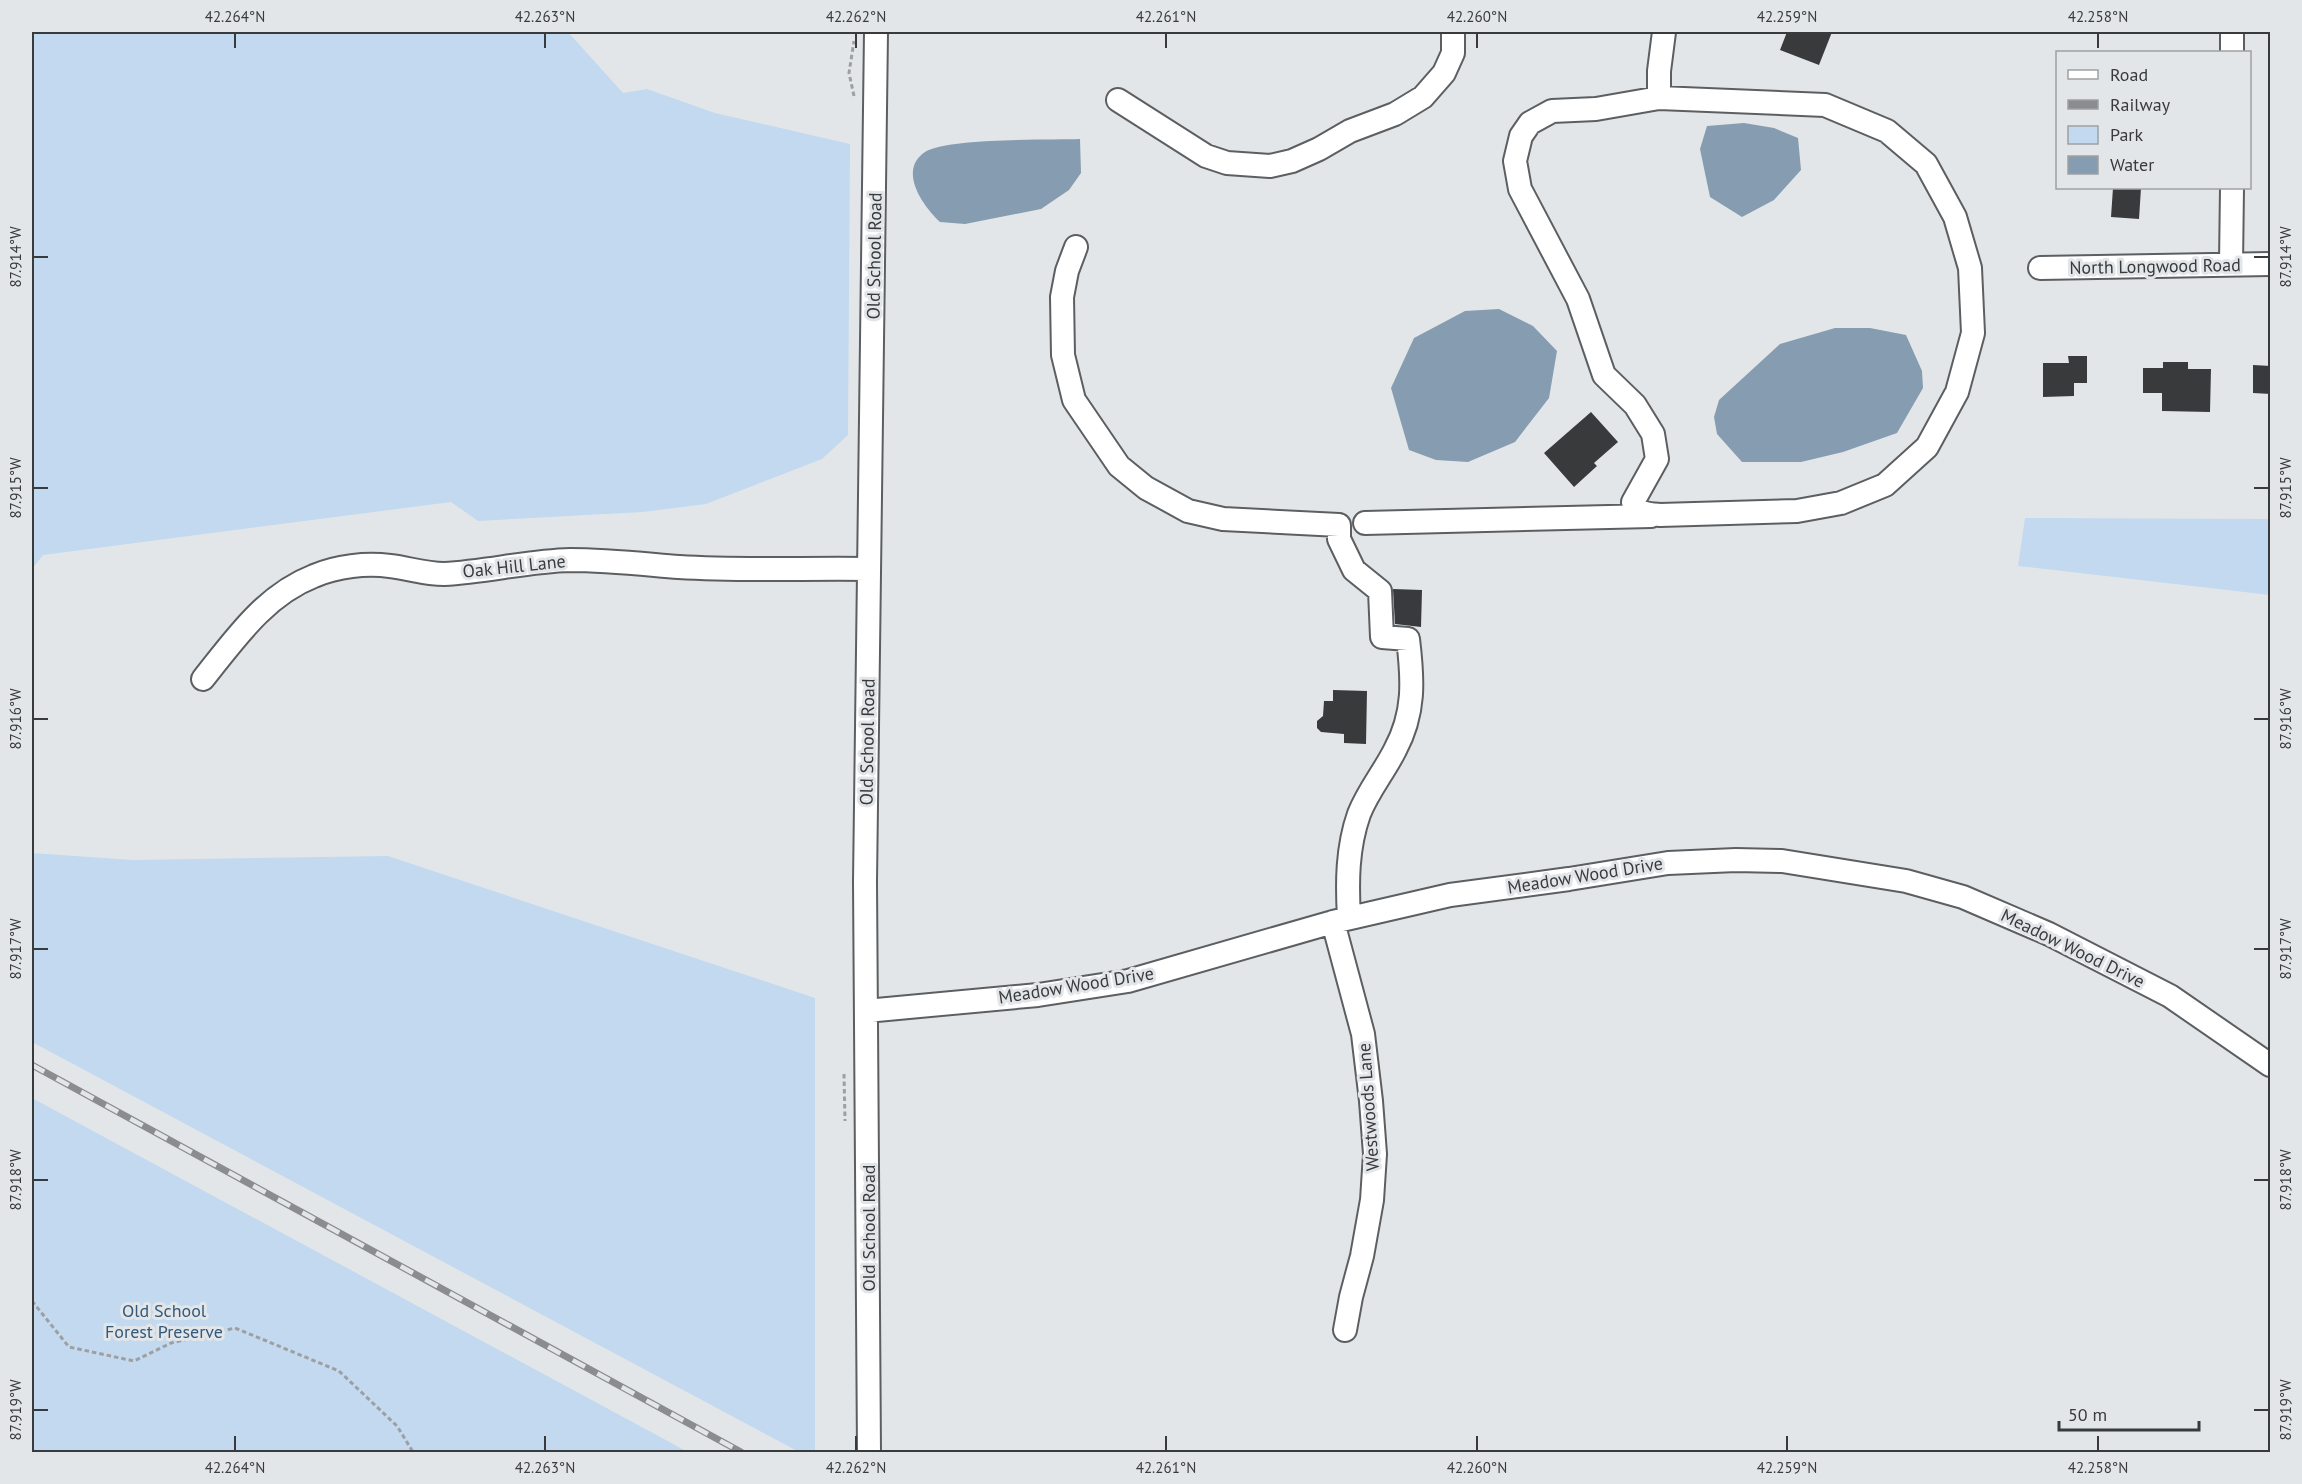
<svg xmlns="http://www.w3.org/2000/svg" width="2302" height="1484" viewBox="0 0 2302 1484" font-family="'PT Sans',sans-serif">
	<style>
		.green { fill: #c2d9f0 }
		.water { fill: #859cb1 }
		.building { fill: #383a3c }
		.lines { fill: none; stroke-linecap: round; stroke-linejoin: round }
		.minor-casing { stroke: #5c5f61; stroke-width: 26 }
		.path { stroke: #9d9fa1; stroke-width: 3; stroke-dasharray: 4.5 3; stroke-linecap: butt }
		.minor { stroke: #fff; stroke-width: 22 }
		.rail-casing { stroke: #8a8c8e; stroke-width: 7 }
		.rail { stroke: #e3e6e9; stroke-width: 4.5; stroke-dasharray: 14; stroke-linecap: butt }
		.ticks { fill: none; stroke: #393a3b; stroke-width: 2 }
		.labels { text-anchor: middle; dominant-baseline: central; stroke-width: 6; stroke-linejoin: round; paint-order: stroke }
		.street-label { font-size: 18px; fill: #393a3b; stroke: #e3e6e9 }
		.park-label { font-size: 18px; fill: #33597b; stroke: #e3e6e9 }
		.neatline { fill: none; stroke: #393a3b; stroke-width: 2 }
		.ticks-label { font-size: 15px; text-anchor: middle; fill: #393a3b }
	</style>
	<rect width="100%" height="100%" fill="#e3e6e9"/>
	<path class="green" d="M 32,32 L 568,32 L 623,93 L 647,89 L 715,113 L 850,144 L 848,435 L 822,459 L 706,504 L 643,512 L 478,521 L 451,502 L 43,555 L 32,569 Z
		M 2025,518 L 2270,519 L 2270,595 L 2018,566 Z
		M 32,853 L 133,860 L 388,856 L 815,998 L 815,1452 L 799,1452 L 32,1042 Z
		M 32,1098 L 688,1452 L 32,1452 Z"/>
	<path class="water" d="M 1744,123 L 1774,128 L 1798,138 L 1801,170 L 1774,200 L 1742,217 L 1710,197 L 1700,149 L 1707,126 Z
		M 1080,139 L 1081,173 L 1069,190 L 1041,209 L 965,224 L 940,222 C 924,207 897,171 925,152 C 946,138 1049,140 1080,139 Z
		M 1499,309 L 1533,326 L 1557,351 L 1549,398 L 1515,442 L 1468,462 L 1436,460 L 1409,450 L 1391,388 L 1414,338 L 1465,311 Z
		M 1835,328 L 1870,328 L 1906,335 L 1922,371 L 1923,388 L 1897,433 L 1843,452 L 1801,462 L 1742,462 L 1717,434 L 1714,417 L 1719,400 L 1780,344 Z"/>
	<path class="building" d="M 1787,32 L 1832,32 L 1819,65 L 1780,50 Z
		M 2113,188 L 2141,188 L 2139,219 L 2111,217 Z
		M 2068,356 L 2087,356 L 2087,383 L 2074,383 L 2074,396 L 2043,397 L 2043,363 L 2069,363 Z
		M 2163,362 L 2188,362 L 2188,369 L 2211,369 L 2210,412 L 2162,411 L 2162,393 L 2143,393 L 2143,368 L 2163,368 Z
		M 2253,365 L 2271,366 L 2271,394 L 2253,393 Z
		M 1591,412 L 1618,442 L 1594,463 L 1597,466 L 1574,487 L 1544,453 Z
		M 1393,589 L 1422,590 L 1421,627 L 1395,624 Z
		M 1333,690 L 1367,691 L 1366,744 L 1344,743 L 1344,734 L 1321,732 L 1317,728 L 1317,721 L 1323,716 L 1324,701 L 1333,701 Z"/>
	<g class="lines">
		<g class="minor-casing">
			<path id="minor" d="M 2232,52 L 2232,32
				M 1659,98 L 1825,105 L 1887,131 L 1926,164 L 1955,217 L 1970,268 L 1973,333 L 1957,392 L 1927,447 L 1885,485 L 1841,503 L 1797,511 L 1660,515 C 1648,514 1638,514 1633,502 L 1657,459 L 1653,434 L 1635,405 L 1604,375 L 1578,299 L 1520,189 L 1515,161 L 1521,136 L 1530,123 L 1552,111 L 1596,109 Z
				M 1659,98 L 1659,71 L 1664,32
				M 1118,100 L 1206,156 L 1227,163 L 1270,166 L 1292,161 L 1319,149 L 1350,131 L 1395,114 L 1423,97 L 1444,73 L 1453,53 L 1453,32
				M 1076,247 L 1067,271 L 1062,297 L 1063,355 L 1074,400 L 1119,466 L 1146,488 L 1188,511 L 1223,519 L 1339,525 L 1339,539 L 1354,570 L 1380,591 L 1382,637 L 1408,639 C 1413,680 1415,713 1395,750 C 1384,772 1368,791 1359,814 C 1347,848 1347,883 1349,918
				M 2231,264 L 2232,188
				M 2040,268 L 2270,264
				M 1365,523 L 1651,516
				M 203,679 C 235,639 265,595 314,576 C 337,566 366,563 390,566 C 408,568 425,574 444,574 C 486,572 528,561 570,560 C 607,560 642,564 679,567 C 742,571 806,568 869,569
				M 1333,922 L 1363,1034 L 1371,1101 L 1375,1154 L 1372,1200 L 1362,1256 L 1351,1297 L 1345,1330
				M 866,1011 L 1038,995 L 1128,981 L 1333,922 L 1450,895 L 1569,879 L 1668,863 L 1736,860 L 1782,861 L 1906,881 L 1963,897 L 2049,934 L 2170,996 L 2270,1065
				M 869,1452 L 865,882 L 876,32"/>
		</g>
		<path class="path" d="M 854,96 L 849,73 L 854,41
			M 844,1074 L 845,1121
			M 32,1301 L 69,1347 L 134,1361 L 171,1343 L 235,1328 L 339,1371 L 397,1426 L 413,1452"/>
		<use href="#minor" class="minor"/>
		<g class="rail-casing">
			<path id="rail" d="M 32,1065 L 741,1452"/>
		</g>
		<use href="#rail" class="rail"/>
	</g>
	<path class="ticks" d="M 235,33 L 235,48M 545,33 L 545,48M 856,33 L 856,48M 1166,33 L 1166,48M 1477,33 L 1477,48M 1787,33 L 1787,48M 2098,33 L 2098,48M 33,257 L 48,257M 2254,257 L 2269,257M 33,488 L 48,488M 2254,488 L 2269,488M 33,719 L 48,719M 2254,719 L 2269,719M 33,949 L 48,949M 2254,949 L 2269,949M 33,1180 L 48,1180M 2254,1180 L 2269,1180M 33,1410 L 48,1410M 2254,1410 L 2269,1410M 235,1436 L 235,1451M 545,1436 L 545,1451M 856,1436 L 856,1451M 1166,1436 L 1166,1451M 1477,1436 L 1477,1451M 1787,1436 L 1787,1451M 2098,1436 L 2098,1451"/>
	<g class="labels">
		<g class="street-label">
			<text transform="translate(874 256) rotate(-89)">Old School Road</text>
			<text transform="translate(2155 266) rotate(-1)">North Longwood Road</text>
			<text transform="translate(514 566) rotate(-6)">Oak Hill Lane</text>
			<text transform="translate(867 742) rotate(-89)">Old School Road</text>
			<text transform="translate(1585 875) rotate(-9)">Meadow Wood Drive</text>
			<text transform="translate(2073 948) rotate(26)">Meadow Wood Drive</text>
			<text transform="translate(1076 985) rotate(-9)">Meadow Wood Drive</text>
			<text transform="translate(1368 1107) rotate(-94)">Westwoods Lane</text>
			<text transform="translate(868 1228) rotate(-90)">Old School Road</text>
		</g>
		<g class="park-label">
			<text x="164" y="1310">Old School<tspan x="164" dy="21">Forest Preserve</tspan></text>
		</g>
	</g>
	<rect width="2302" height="1484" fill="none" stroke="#e3e6e9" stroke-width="66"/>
	<rect x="2056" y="51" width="195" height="138" fill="#e3e6e9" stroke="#9fa1a3" stroke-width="1.5"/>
	<rect x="2068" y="70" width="30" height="9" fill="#ffffff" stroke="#9fa1a3" stroke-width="1.5"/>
	<text x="2110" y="81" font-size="18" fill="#393a3b">Road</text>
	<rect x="2068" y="100" width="30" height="9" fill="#8a8c8e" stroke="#9fa1a3" stroke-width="1.5"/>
	<text x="2110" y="111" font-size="18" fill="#393a3b">Railway</text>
	<rect x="2068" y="126" width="30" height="18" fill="#c2d9f0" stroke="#9fa1a3" stroke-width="1.5"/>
	<text x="2110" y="141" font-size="18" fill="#393a3b">Park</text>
	<rect x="2068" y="156" width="30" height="18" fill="#859cb1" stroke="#9fa1a3" stroke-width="1.5"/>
	<text x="2110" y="171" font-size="18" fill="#393a3b">Water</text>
	<path d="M2059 1421v9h140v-9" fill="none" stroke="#393a3b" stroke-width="3"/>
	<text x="2068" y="1421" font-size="18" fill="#393a3b" stroke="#e3e6e9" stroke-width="4.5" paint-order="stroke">50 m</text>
	<rect x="33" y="33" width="2236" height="1418" class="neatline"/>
	<g class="ticks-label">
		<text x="235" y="22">42.264°N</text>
		<text x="545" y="22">42.263°N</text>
		<text x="856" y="22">42.262°N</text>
		<text x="1166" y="22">42.261°N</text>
		<text x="1477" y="22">42.260°N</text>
		<text x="1787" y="22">42.259°N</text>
		<text x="2098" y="22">42.258°N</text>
		<text transform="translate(2286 257) rotate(-90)" y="5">87.914°W</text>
		<text transform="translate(16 257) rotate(-90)" y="5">87.914°W</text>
		<text transform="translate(2286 488) rotate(-90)" y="5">87.915°W</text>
		<text transform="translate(16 488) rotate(-90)" y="5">87.915°W</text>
		<text transform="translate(2286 719) rotate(-90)" y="5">87.916°W</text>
		<text transform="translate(16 719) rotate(-90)" y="5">87.916°W</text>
		<text transform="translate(2286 949) rotate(-90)" y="5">87.917°W</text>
		<text transform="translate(16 949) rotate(-90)" y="5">87.917°W</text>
		<text transform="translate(2286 1180) rotate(-90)" y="5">87.918°W</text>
		<text transform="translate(16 1180) rotate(-90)" y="5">87.918°W</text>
		<text transform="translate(2286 1410) rotate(-90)" y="5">87.919°W</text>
		<text transform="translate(16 1410) rotate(-90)" y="5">87.919°W</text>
		<text x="235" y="1473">42.264°N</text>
		<text x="545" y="1473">42.263°N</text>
		<text x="856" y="1473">42.262°N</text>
		<text x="1166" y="1473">42.261°N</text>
		<text x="1477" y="1473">42.260°N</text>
		<text x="1787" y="1473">42.259°N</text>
		<text x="2098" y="1473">42.258°N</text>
	</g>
</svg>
